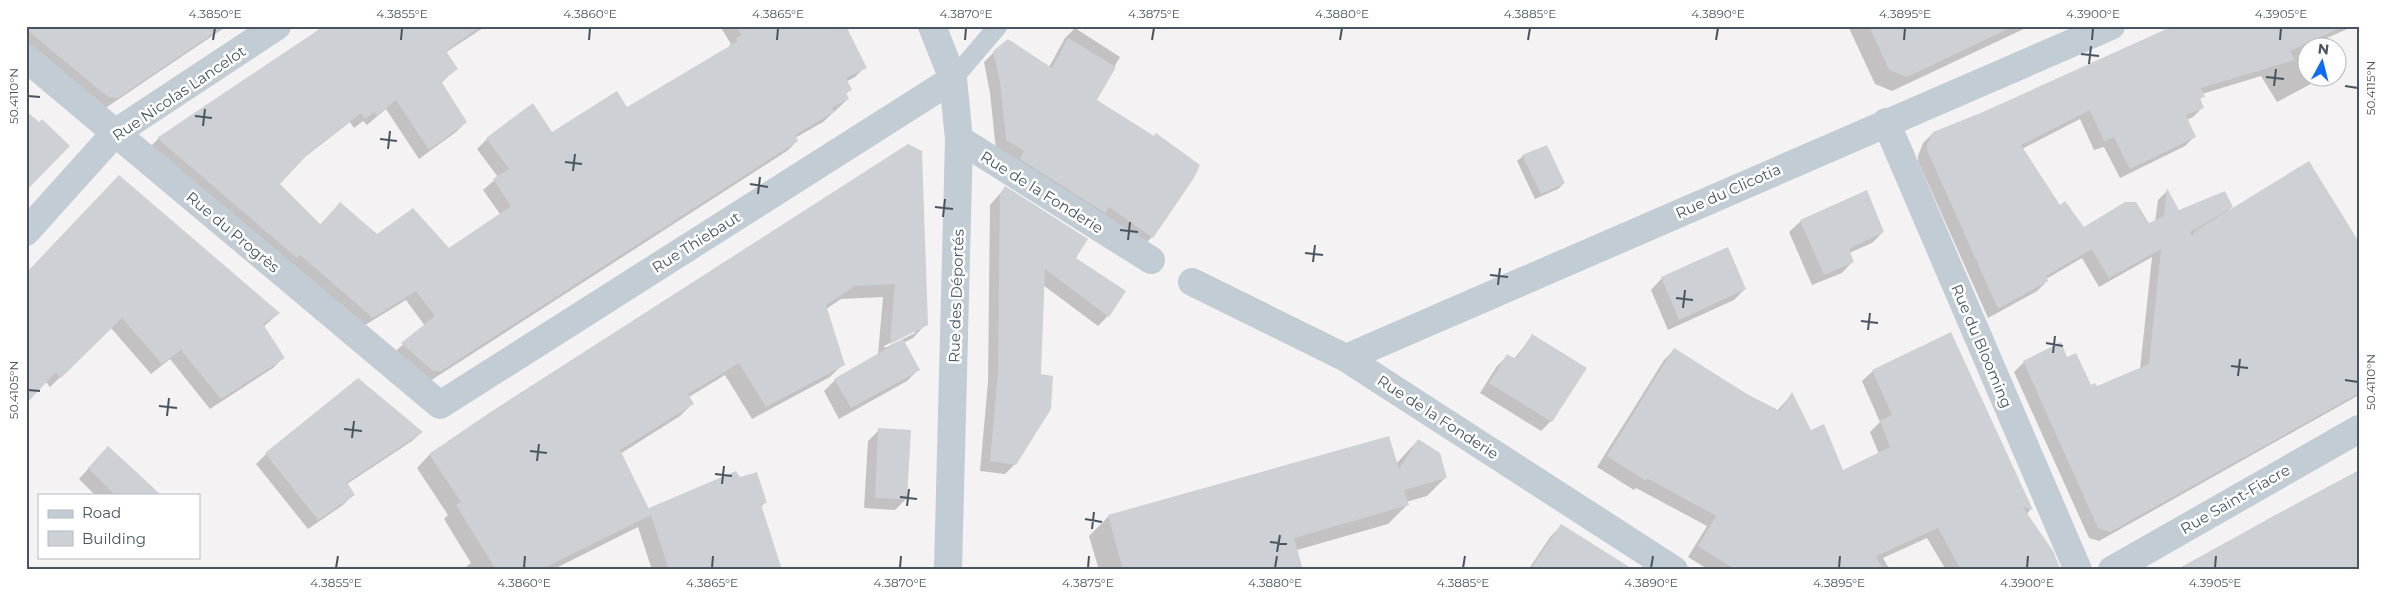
<svg xmlns="http://www.w3.org/2000/svg" width="2385" height="596" viewBox="0 0 2385 596" font-family="Montserrat,sans-serif">
	<style>
		.shadow { fill: #0003; fill-rule: evenodd }
		.building { fill: #cdd1d6 }
		.lines { fill: none; stroke-linecap: round; stroke-linejoin: round }
		.service { stroke: #c2ccd4; stroke-width: 19 }
		.minor { stroke: #c2ccd4; stroke-width: 28 }
		.ticks { fill: none; stroke: #485561; stroke-width: 2 }
		.labels { text-anchor: middle; dominant-baseline: central; stroke-width: 5; stroke-linejoin: round; paint-order: stroke }
		.street-label { font-size: 15px; fill: #485561; stroke: #fff }
		.neatline { fill: none; stroke: #485561; stroke-width: 2 }
		.ticks-label { font-size: 12px; text-anchor: middle; fill: #485561 }
	</style>
	<rect width="100%" height="100%" fill="#f4f2f2"/>
	<path class="shadow" d="M 26,26 L 227,26 L 107,107 L 98,106 L 26,47 Z
		M 325,26 L 486,26 L 445,53 L 456,69 L 441,83 L 466,122 L 456,132 L 419,159 L 386,109 L 367,125 L 363,121 L 354,128 L 350,122 L 301,160 L 278,184 L 320,225 L 340,203 L 376,235 L 448,249 L 500,214 L 483,190 L 498,177 L 477,149 L 487,139 L 552,134 L 626,109 L 726,50 L 731,44 L 720,26 L 844,26 L 865,67 L 855,77 L 846,82 L 850,90 L 846,94 L 848,99 L 823,122 L 795,138 L 797,141 L 787,151 L 430,381 L 392,354 L 425,326 L 406,300 L 362,327 L 148,149 L 158,139 Z
		M 1848,26 L 2030,26 L 1892,91 L 1875,84 Z
		M 2179,26 L 2354,26 L 2318,42 L 2322,48 L 2308,48 L 2308,78 L 2322,78 L 2277,102 L 2261,76 L 2202,94 L 2200,100 L 2203,107 L 2193,117 L 2187,120 L 2195,136 L 2185,146 L 2120,178 L 2104,147 L 2094,150 L 2080,119 L 2022,149 L 2060,207 L 2084,228 L 2149,224 L 2155,222 L 2158,200 L 2167,191 L 2178,212 L 2232,207 L 2228,211 L 2359,244 L 2359,395 L 2099,541 L 2089,538 L 2014,372 L 2024,362 L 2066,358 L 2090,386 L 2096,388 L 2140,369 L 2152,257 L 2099,287 L 2082,258 L 2046,279 L 2047,281 L 2037,291 L 1988,318 L 1918,161 L 1918,156 L 1923,143 L 1933,133 L 1983,113 Z
		M 1075,28 L 1120,57 L 1095,100 L 1152,237 L 1142,247 L 996,150 L 990,93 L 984,62 L 994,52 L 1049,67 L 1065,38 Z
		M 908,146 L 926,324 L 913,338 L 903,343 L 918,370 L 907,381 L 839,419 L 824,391 L 835,380 L 878,355 L 883,297 L 841,299 L 826,309 L 843,364 L 830,377 L 752,419 L 725,375 L 689,397 L 693,403 L 680,416 L 620,454 L 648,511 L 739,479 L 765,502 L 761,507 L 778,570 L 652,570 L 638,527 L 552,570 L 462,570 L 471,563 L 444,519 L 448,515 L 417,468 L 429,455 L 493,412 ZM 915,330 L 915,333 L 885,348 L 884,346 Z
		M 1523,156 L 1564,183 L 1558,189 L 1535,199 L 1517,161 Z
		M 1005,188 L 1074,259 L 1108,316 L 1098,326 L 1043,285 L 1015,464 L 1005,474 L 980,471 L 988,382 L 990,205 Z
		M 1801,221 L 1883,232 L 1872,243 L 1849,253 L 1853,261 L 1842,273 L 1812,285 L 1789,232 Z
		M 26,275 L 278,314 L 263,327 L 283,358 L 273,368 L 210,409 L 170,359 L 151,374 L 111,328 L 50,387 L 46,382 Z
		M 1662,278 L 1745,289 L 1734,300 L 1668,330 L 1651,290 Z
		M 1532,336 L 1551,421 L 1541,431 L 1480,393 L 1497,366 L 1507,356 L 1514,359 Z
		M 1675,349 L 1746,395 L 1777,411 L 1792,394 L 1810,431 L 1843,472 L 1879,454 L 1870,432 L 1880,422 L 1862,381 L 1873,371 L 2031,509 L 2026,515 L 2050,570 L 1946,570 L 1927,538 L 1883,558 L 1890,570 L 1709,570 L 1688,557 L 1707,526 L 1636,488 L 1634,490 L 1597,467 L 1664,360 Z
		M 879,430 L 906,499 L 895,510 L 864,508 L 868,441 Z
		M 422,432 L 412,441 L 347,484 L 353,495 L 343,505 L 308,529 L 256,464 L 266,454 Z
		M 1418,440 L 1446,477 L 1427,496 L 1406,502 L 1407,505 L 1388,524 L 1297,550 L 1302,570 L 1099,570 L 1089,536 L 1109,516 L 1396,464 Z
		M 98,458 L 153,495 L 95,495 L 79,479 Z
		M 1562,525 L 1630,570 L 1528,570 L 1551,536 Z"/>
	<path class="building" d="M 26,26 L 224,26 L 118,98 L 108,97 L 26,29 Z
		M 324,26 L 481,26 L 446,51 L 458,69 L 441,81 L 467,122 L 429,150 L 396,100 L 377,116 L 374,112 L 365,119 L 361,113 L 310,152 L 280,184 L 321,225 L 340,202 L 377,234 L 413,208 L 449,248 L 511,206 L 493,179 L 509,169 L 486,138 L 533,103 L 552,132 L 617,91 L 627,107 L 738,41 L 736,38 L 742,35 L 736,26 L 846,26 L 867,68 L 846,78 L 852,90 L 846,93 L 849,99 L 832,107 L 834,112 L 795,135 L 798,141 L 441,371 L 433,371 L 401,343 L 435,316 L 416,291 L 373,318 L 300,255 L 297,258 L 157,138 Z
		M 1869,26 L 2014,26 L 1907,77 L 1889,70 Z
		M 2173,26 L 2344,26 L 2290,51 L 2295,60 L 2201,88 L 2205,97 L 2200,98 L 2204,108 L 2186,115 L 2196,137 L 2130,169 L 2114,137 L 2104,141 L 2090,110 L 2021,145 L 2060,205 L 2065,201 L 2084,227 L 2125,202 L 2136,202 L 2149,223 L 2164,216 L 2167,188 L 2179,210 L 2225,191 L 2233,207 L 2190,232 L 2192,236 L 2195,231 L 2309,161 L 2359,242 L 2359,393 L 2110,532 L 2098,528 L 2023,361 L 2061,342 L 2067,357 L 2076,353 L 2091,385 L 2095,383 L 2097,386 L 2149,364 L 2161,249 L 2109,278 L 2092,249 L 2046,276 L 2048,281 L 1998,309 L 1927,150 L 1927,145 L 1933,132 L 1983,112 Z
		M 1068,38 L 1116,67 L 1097,100 L 1154,136 L 1156,133 L 1200,165 L 1194,178 L 1153,238 L 1109,207 L 1105,213 L 1020,159 L 1024,151 L 1006,140 L 1000,82 L 993,51 L 1008,39 L 1052,68 Z
		M 26,111 L 39,122 L 42,119 L 70,146 L 26,191 Z
		M 908,144 L 922,151 L 928,325 L 890,344 L 895,284 L 855,286 L 826,305 L 845,365 L 766,407 L 739,363 L 688,394 L 694,404 L 620,450 L 651,513 L 649,508 L 736,471 L 740,477 L 757,472 L 767,503 L 761,504 L 782,570 L 669,570 L 651,515 L 540,570 L 496,570 L 456,505 L 461,502 L 429,454 L 492,411 Z
		M 1547,145 L 1565,183 L 1541,194 L 1522,155 Z
		M 119,175 L 280,313 L 263,324 L 285,358 L 221,399 L 181,350 L 162,364 L 122,318 L 61,378 L 56,372 L 26,404 L 26,273 Z
		M 1005,186 L 1088,239 L 1076,258 L 1126,291 L 1109,317 L 1045,269 L 1041,374 L 1053,376 L 1051,409 L 1016,465 L 990,461 L 998,371 L 1000,194 Z
		M 1867,190 L 1884,232 L 1849,249 L 1854,262 L 1824,275 L 1800,220 Z
		M 1728,247 L 1746,289 L 1679,320 L 1661,277 Z
		M 1951,332 L 2033,510 L 2022,506 L 2053,551 L 2061,570 L 1961,570 L 1938,528 L 1876,556 L 1883,570 L 1736,570 L 1698,546 L 1716,516 L 1647,478 L 1646,481 L 1607,456 L 1674,348 L 1747,394 L 1780,411 L 1792,392 L 1811,430 L 1824,424 L 1843,470 L 1890,447 L 1880,421 L 1892,415 L 1872,370 Z
		M 1532,334 L 1587,368 L 1552,422 L 1489,383 L 1507,354 L 1516,359 Z
		M 903,339 L 920,370 L 851,408 L 834,379 Z
		M 358,378 L 423,432 L 347,482 L 355,495 L 318,520 L 265,453 Z
		M 878,428 L 911,430 L 907,499 L 875,498 Z
		M 1389,436 L 1399,469 L 1418,439 L 1440,453 L 1447,478 L 1404,490 L 1409,505 L 1294,538 L 1303,570 L 1123,570 L 1108,515 Z
		M 108,446 L 130,466 L 161,495 L 115,495 L 88,468 Z
		M 2359,470 L 2359,570 L 2176,570 L 2279,513 Z
		M 1561,524 L 1585,539 L 1634,570 L 1530,570 Z"/>
	<g class="lines">
		<path class="service" d="M 953,79 L 998,26"/>
		<path class="minor" d="M 932,26 L 953,79 L 959,139 L 948,570
			M 26,58 L 440,405 L 953,79
			M 1886,122 L 2078,570
			M 959,139 L 1151,260
			M 26,232 L 115,133 L 277,26
			M 1192,282 L 1346,358 L 1674,570
			M 1346,358 L 2111,26
			M 2112,570 L 2359,429"/>
	</g>
	<path class="ticks" d="M 213,40 L 215,28M 401,40 L 402,28M 589,40 L 590,28M 777,40 L 778,28M 965,40 L 966,28M 1152,40 L 1154,28M 1340,40 L 1342,28M 1528,40 L 1530,28M 1716,40 L 1718,28M 1904,40 L 1905,28M 2092,40 L 2093,28M 2280,40 L 2281,28M 2081,54 L 2099,56M 2089,64 L 2091,46M 2266,77 L 2284,79M 2274,86 L 2276,69M 2345,86 L 2358,88M 28,96 L 40,97M 195,116 L 212,118M 203,126 L 205,109M 380,139 L 397,141M 388,149 L 390,131M 565,162 L 582,164M 573,171 L 575,154M 750,184 L 768,187M 758,194 L 760,177M 935,207 L 953,209M 943,217 L 945,199M 1120,230 L 1138,232M 1128,240 L 1130,222M 1305,253 L 1323,255M 1313,262 L 1315,245M 1490,275 L 1508,277M 1498,285 L 1500,268M 1676,298 L 1693,300M 1683,308 L 1685,290M 1861,321 L 1878,323M 1868,330 L 1870,313M 2046,343 L 2063,346M 2053,353 L 2055,336M 2231,366 L 2248,368M 2238,376 L 2240,359M 2345,380 L 2358,382M 28,390 L 40,391M 159,406 L 177,408M 167,416 L 169,398M 344,429 L 362,431M 352,438 L 354,421M 530,451 L 547,453M 537,461 L 539,444M 715,474 L 732,476M 722,484 L 724,466M 900,497 L 917,499M 907,506 L 909,489M 1085,519 L 1102,522M 1092,529 L 1094,512M 1270,542 L 1287,544M 1277,552 L 1280,535M 336,568 L 338,556M 524,568 L 525,556M 712,568 L 713,556M 900,568 L 901,556M 1088,568 L 1089,556M 1275,568 L 1277,556M 1463,568 L 1465,556M 1651,568 L 1653,556M 1839,568 L 1840,556M 2027,568 L 2028,556M 2215,568 L 2216,556"/>
	<g class="labels">
		<g class="street-label">
			<text transform="translate(179 93) rotate(-34)">Rue Nicolas Lancelot</text>
			<text transform="translate(1728 191) rotate(-24)">Rue du Clicotia</text>
			<text transform="translate(1042 192) rotate(32)">Rue de la Fonderie</text>
			<text transform="translate(233 232) rotate(40)">Rue du Progrès</text>
			<text transform="translate(696 242) rotate(-32)">Rue Thiebaut</text>
			<text transform="translate(956 296) rotate(-88)">Rue des Déportés</text>
			<text transform="translate(1982 346) rotate(67)">Rue du Blooming</text>
			<text transform="translate(1438 417) rotate(33)">Rue de la Fonderie</text>
			<text transform="translate(2235 499) rotate(-30)">Rue Saint-Fiacre</text>
		</g>
	</g>
	<rect width="2385" height="596" fill="none" stroke="#ffffff" stroke-width="55"/>
	<rect x="38" y="494" width="162" height="65" fill="#ffffff" stroke="#b6bbc0"/>
	<rect x="48" y="510" width="25" height="8" fill="#c2ccd4" stroke="#b6bbc0"/>
	<text x="82" y="518" font-size="15" fill="#485561">Road</text>
	<rect x="48" y="531" width="25" height="15" fill="#cdd1d6" stroke="#b6bbc0"/>
	<text x="82" y="544" font-size="15" fill="#485561">Building</text>
	<g transform="translate(2322 62) rotate(7)"><circle r="24" fill="#ffffff" stroke="#b6bbc0"/>
	<path d="M0-4L9 19L0 12L-9 19Z" fill="#0c6df4"/>
	<text y="-8" font-size="14" font-weight="bold" text-anchor="middle" fill="#485561">N</text>
	</g>
	<rect x="28" y="28" width="2330" height="540" class="neatline"/>
	<g class="ticks-label">
		<text x="215" y="18">4.3850°E</text>
		<text x="402" y="18">4.3855°E</text>
		<text x="590" y="18">4.3860°E</text>
		<text x="778" y="18">4.3865°E</text>
		<text x="966" y="18">4.3870°E</text>
		<text x="1154" y="18">4.3875°E</text>
		<text x="1342" y="18">4.3880°E</text>
		<text x="1530" y="18">4.3885°E</text>
		<text x="1718" y="18">4.3890°E</text>
		<text x="1905" y="18">4.3895°E</text>
		<text x="2093" y="18">4.3900°E</text>
		<text x="2281" y="18">4.3905°E</text>
		<text transform="translate(2371 88) rotate(-90)" y="4">50.4115°N</text>
		<text transform="translate(14 96) rotate(-90)" y="4">50.4110°N</text>
		<text transform="translate(2371 382) rotate(-90)" y="4">50.4110°N</text>
		<text transform="translate(14 390) rotate(-90)" y="4">50.4105°N</text>
		<text x="336" y="587">4.3855°E</text>
		<text x="524" y="587">4.3860°E</text>
		<text x="712" y="587">4.3865°E</text>
		<text x="900" y="587">4.3870°E</text>
		<text x="1088" y="587">4.3875°E</text>
		<text x="1275" y="587">4.3880°E</text>
		<text x="1463" y="587">4.3885°E</text>
		<text x="1651" y="587">4.3890°E</text>
		<text x="1839" y="587">4.3895°E</text>
		<text x="2027" y="587">4.3900°E</text>
		<text x="2215" y="587">4.3905°E</text>
	</g>
</svg>
